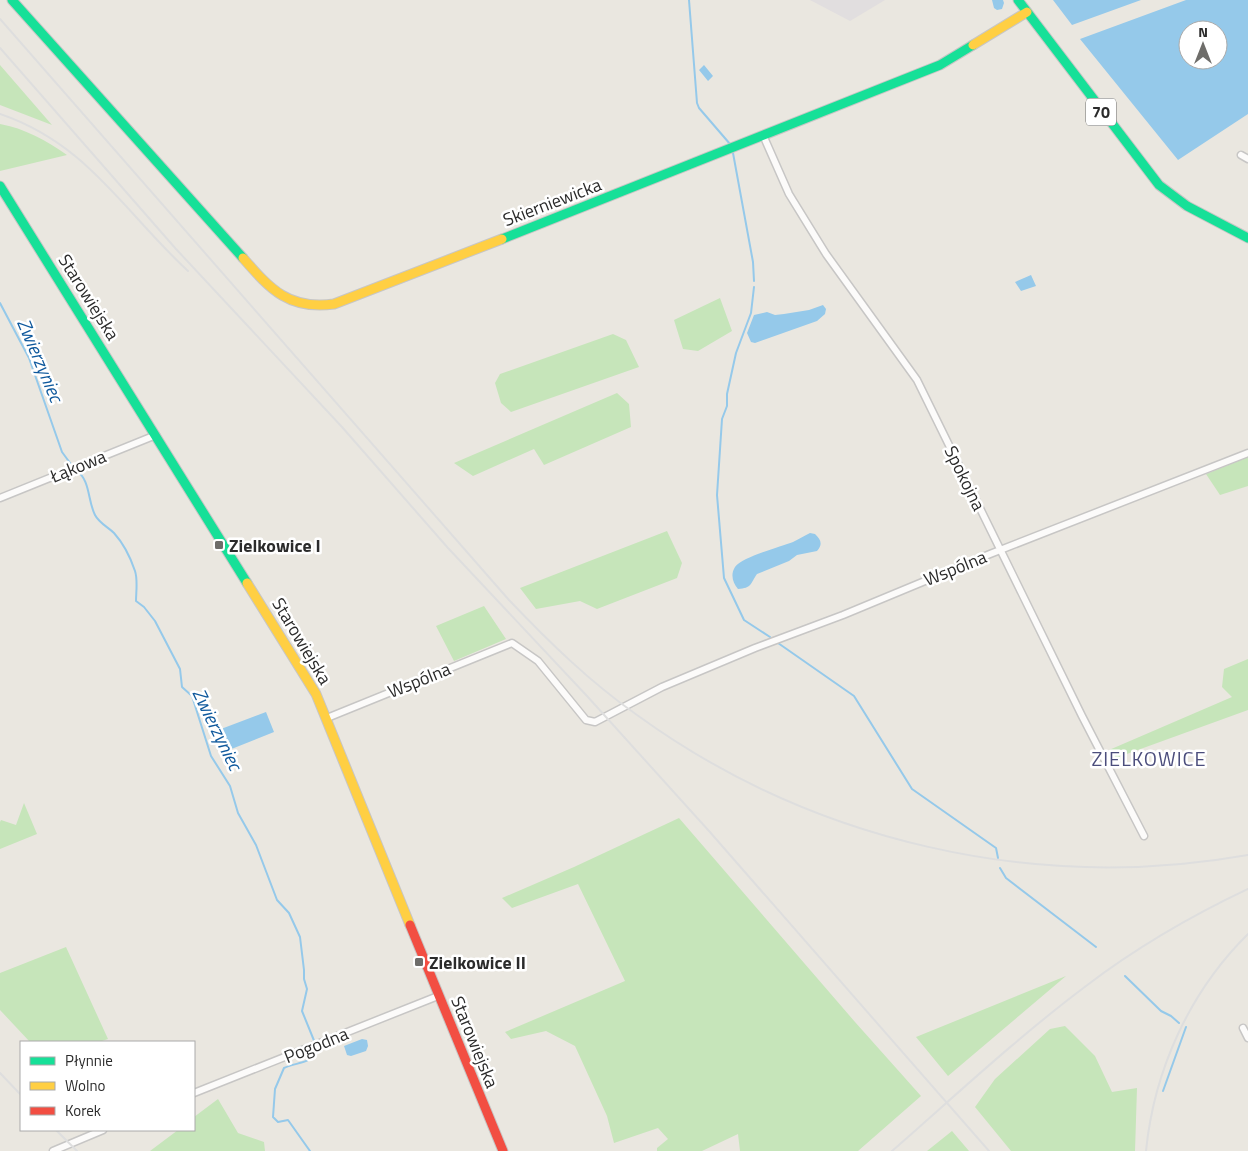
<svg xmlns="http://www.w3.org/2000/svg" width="1248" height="1151" viewBox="0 0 1248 1151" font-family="'Titillium Web',sans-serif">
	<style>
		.industrial { fill: #e1dedf }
		.green { fill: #c6e5ba }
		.water { fill: #95c9ea; fill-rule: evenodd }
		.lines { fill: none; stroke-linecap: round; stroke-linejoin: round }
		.stream { stroke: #95c9ea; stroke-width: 2 }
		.street-casing { stroke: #c7c6c5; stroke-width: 9 }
		.fast-casing { stroke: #c7c6c5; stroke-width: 11 }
		.slow-casing { stroke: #c7c6c5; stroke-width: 11 }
		.jam-casing { stroke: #c7c6c5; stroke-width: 11 }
		.street { stroke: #fcfbfa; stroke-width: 6 }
		.fast { stroke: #16e098; stroke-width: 9 }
		.slow { stroke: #ffcf43; stroke-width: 9 }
		.jam { stroke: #f24e42; stroke-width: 9 }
		.rail { stroke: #dedede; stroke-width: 2 }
		.poi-dot { fill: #6e6d6a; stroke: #fff; stroke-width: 2 }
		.labels { text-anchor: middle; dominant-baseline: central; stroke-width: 5; stroke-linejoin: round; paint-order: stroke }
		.shield { fill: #fff; stroke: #6b6b6b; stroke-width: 1 }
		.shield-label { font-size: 16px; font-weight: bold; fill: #2b2b2b }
		.street-label { font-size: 18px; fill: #2b2b2b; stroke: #fff }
		.poi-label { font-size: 18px; font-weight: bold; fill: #2b2b2b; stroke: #fff; text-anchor: start }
		.water-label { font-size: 19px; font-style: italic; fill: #0e589c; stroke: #fff }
		.quarter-label { font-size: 20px; letter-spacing: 1px; fill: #4b4d7c; stroke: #fff }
	</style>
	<rect width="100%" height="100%" fill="#eae7e0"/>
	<path class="industrial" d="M 810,0 L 885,0 L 850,21 Z"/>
	<path class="green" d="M 0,65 L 52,125 L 0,105 Z
		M 0,124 C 24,128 47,141 67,155 L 0,171 Z
		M 720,298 L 732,331 L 698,351 L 683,349 L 674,320 Z
		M 613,334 L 626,340 L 639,367 L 511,412 L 501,403 L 495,383 L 500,374 Z
		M 617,393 L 629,404 L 631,427 L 544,465 L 534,449 L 473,476 L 454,463 Z
		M 1248,457 L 1248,486 L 1220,495 L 1206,474 Z
		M 667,531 L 682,563 L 677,578 L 597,609 L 580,601 L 536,609 L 520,588 Z
		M 484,606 L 506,639 L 454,661 L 436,626 Z
		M 1248,659 L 1248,710 L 1113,759 L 1109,750 L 1232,697 L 1222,687 L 1224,669 Z
		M 24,803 L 37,834 L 0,849 L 0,822 L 1,820 L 16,825 Z
		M 679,818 L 855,1022 L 921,1096 L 858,1151 L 740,1151 L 738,1134 L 702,1151 L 657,1151 L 657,1148 L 668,1139 L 658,1128 L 614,1143 L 607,1116 L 575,1046 L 546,1031 L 511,1039 L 505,1032 L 625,981 L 578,884 L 512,908 L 502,898 L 574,867 Z
		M 66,947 L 108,1039 L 99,1042 L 30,1042 L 0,1010 L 0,973 Z
		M 1066,976 L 948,1076 L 916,1037 Z
		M 1065,1026 L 1095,1056 L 1112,1092 L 1137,1088 L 1135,1151 L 1011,1151 L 975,1107 L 995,1079 L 1050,1029 Z
		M 218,1099 L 238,1133 L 264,1142 L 265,1151 L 150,1151 L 178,1130 L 194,1130 L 194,1117 Z
		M 952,1131 L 969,1151 L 927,1151 Z"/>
	<path class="water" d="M 992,0 L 1003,0 L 1004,3 L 1002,9 L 997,10 L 994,8 Z
		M 1053,0 L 1141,0 L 1072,25 Z
		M 1186,0 L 1248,0 L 1248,114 L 1178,160 L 1080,39 ZM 1188,30 L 1218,30 L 1218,60 L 1188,60 Z
		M 704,65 L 713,76 L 708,81 L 699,70 Z
		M 1031,275 L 1036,286 L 1021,291 L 1015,282 Z
		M 823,305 L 826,309 L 825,314 L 817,321 L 755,343 L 751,342 L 747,333 L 754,315 L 767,312 L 775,315 L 784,314 L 809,310 Z
		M 810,533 L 815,534 C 821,540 823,544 817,551 L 797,555 L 789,561 L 757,574 C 750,584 752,588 738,589 C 733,583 730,575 735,567 C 742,557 780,547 793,542 C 799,539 804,536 810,533 Z
		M 266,712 L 274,732 L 229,750 L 221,729 Z
		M 362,1039 L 367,1040 L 368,1046 L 366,1051 L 351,1056 L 347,1055 L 344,1046 Z"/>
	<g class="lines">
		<path class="stream" d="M 689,0 L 697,103 L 699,108 L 730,144
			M 733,153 L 753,262 L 754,281
			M 754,287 L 751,313 L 736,353 L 727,394 L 727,406 L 722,419 L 717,495 L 724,578 L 744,620 L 770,637
			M 0,303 L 29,358 L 62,452 L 73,467
			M 76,470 C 91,481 87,499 95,515 C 99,523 108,527 114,533 C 123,543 131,559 135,571 C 138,580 136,592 136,601 L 144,607 L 155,621 L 180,669 L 182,687 L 192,696 L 211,756 L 230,786 L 238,813 L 256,845 L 277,900 L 289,913 L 300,937 L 304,970 L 304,979 L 307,989 L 302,1011 L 315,1043
			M 778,643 L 854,696 L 912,789 L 996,848 L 998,858
			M 1000,868 L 1006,878 L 1096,947
			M 1125,976 L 1161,1011 L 1171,1016 L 1179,1023
			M 1163,1091 L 1186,1027
			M 310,1151 L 288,1120 L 278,1122 L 273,1117 L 275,1089 L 284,1068 C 297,1062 310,1064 318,1051 L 317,1047"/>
		<g class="street-casing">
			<path id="street" d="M 763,135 L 789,194 L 826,254 L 917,380 L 1082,716 L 1144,836
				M 1241,155 L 1248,159
				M 0,498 L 156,435
				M 327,718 L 512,643 L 538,661 L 586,720 L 595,722 L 662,687 L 755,648 L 843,615 L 990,554 L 1248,453
				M 1243,1028 L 1248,1038
				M 194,1093 L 438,996
				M 53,1151 L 103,1130"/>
		</g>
		<g class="fast-casing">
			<path id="fast" d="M 12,0 L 243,258
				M 1018,0 L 1159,185 L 1187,206 L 1248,238
				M 0,186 L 247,583
				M 502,239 L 940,65 L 973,45"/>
		</g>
		<g class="slow-casing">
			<path id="slow" d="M 973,45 L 1027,12
				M 243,258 C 271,290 289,310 334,304 L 502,239
				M 247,583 L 316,694 L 410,925"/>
		</g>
		<g class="jam-casing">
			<path id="jam" d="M 410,925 L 503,1151"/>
		</g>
		<use href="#street" class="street"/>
		<use href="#fast" class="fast"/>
		<use href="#slow" class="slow"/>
		<use href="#jam" class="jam"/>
		<path class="rail" d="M 0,19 L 509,600 C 549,642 590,682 637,715 C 812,842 1035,893 1248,855
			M 0,48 L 176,249 L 342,427 L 448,548 L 587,696 L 709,831 L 989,1151
			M 0,114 C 88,144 123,211 188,271
			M 0,1073 L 21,1095
			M 56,1130 L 77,1151
			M 892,1151 C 956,1095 1018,1037 1086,986 C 1136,948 1191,916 1248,889
			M 1146,1151 C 1154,1070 1190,991 1248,934"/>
	</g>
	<g class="poi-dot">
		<rect x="214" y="540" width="10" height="10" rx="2.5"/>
		<rect x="414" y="957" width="10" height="10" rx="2.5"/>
	</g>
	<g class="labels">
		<rect class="shield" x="1086" y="98.5" width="30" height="27" rx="4"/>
		<g class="shield-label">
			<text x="1101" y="112">70</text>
		</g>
		<g class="street-label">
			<text transform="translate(552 202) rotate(-21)">Skierniewicka</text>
			<text transform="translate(89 297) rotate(58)">Starowiejska</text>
			<text transform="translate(78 466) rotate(-22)">Łąkowa</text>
			<text transform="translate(965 478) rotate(64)">Spokojna</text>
			<text transform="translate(955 568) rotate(-22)">Wspólna</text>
			<text transform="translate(302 641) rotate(59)">Starowiejska</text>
			<text transform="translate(419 680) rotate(-22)">Wspólna</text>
			<text transform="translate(475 1042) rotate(68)">Starowiejska</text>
			<text transform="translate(316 1045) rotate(-22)">Pogodna</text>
		</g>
		<g class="poi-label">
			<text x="229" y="545">Zielkowice I</text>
			<text x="429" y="962">Zielkowice II</text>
		</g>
		<g class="water-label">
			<text transform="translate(41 360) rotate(67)">Zwierzyniec</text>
			<text transform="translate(218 729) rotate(64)">Zwierzyniec</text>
		</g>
		<g class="quarter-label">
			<text x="1149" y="758">ZIELKOWICE</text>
		</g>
	</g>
	<rect x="20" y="1041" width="175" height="90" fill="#ffffff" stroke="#aaaaaa"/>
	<rect x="30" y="1057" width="25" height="8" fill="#16e098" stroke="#aaaaaa"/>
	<text x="65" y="1066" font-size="15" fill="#2b2b2b">Płynnie</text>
	<rect x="30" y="1082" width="25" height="8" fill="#ffcf43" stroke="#aaaaaa"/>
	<text x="65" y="1091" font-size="15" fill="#2b2b2b">Wolno</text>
	<rect x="30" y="1107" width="25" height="8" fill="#f24e42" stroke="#aaaaaa"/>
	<text x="65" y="1116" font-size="15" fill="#2b2b2b">Korek</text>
	<g transform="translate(1203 45)"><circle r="24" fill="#ffffff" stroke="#aaaaaa"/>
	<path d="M0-4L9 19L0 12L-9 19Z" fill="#6e6d6a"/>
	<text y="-8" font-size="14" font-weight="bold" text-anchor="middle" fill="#2b2b2b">N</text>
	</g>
</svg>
